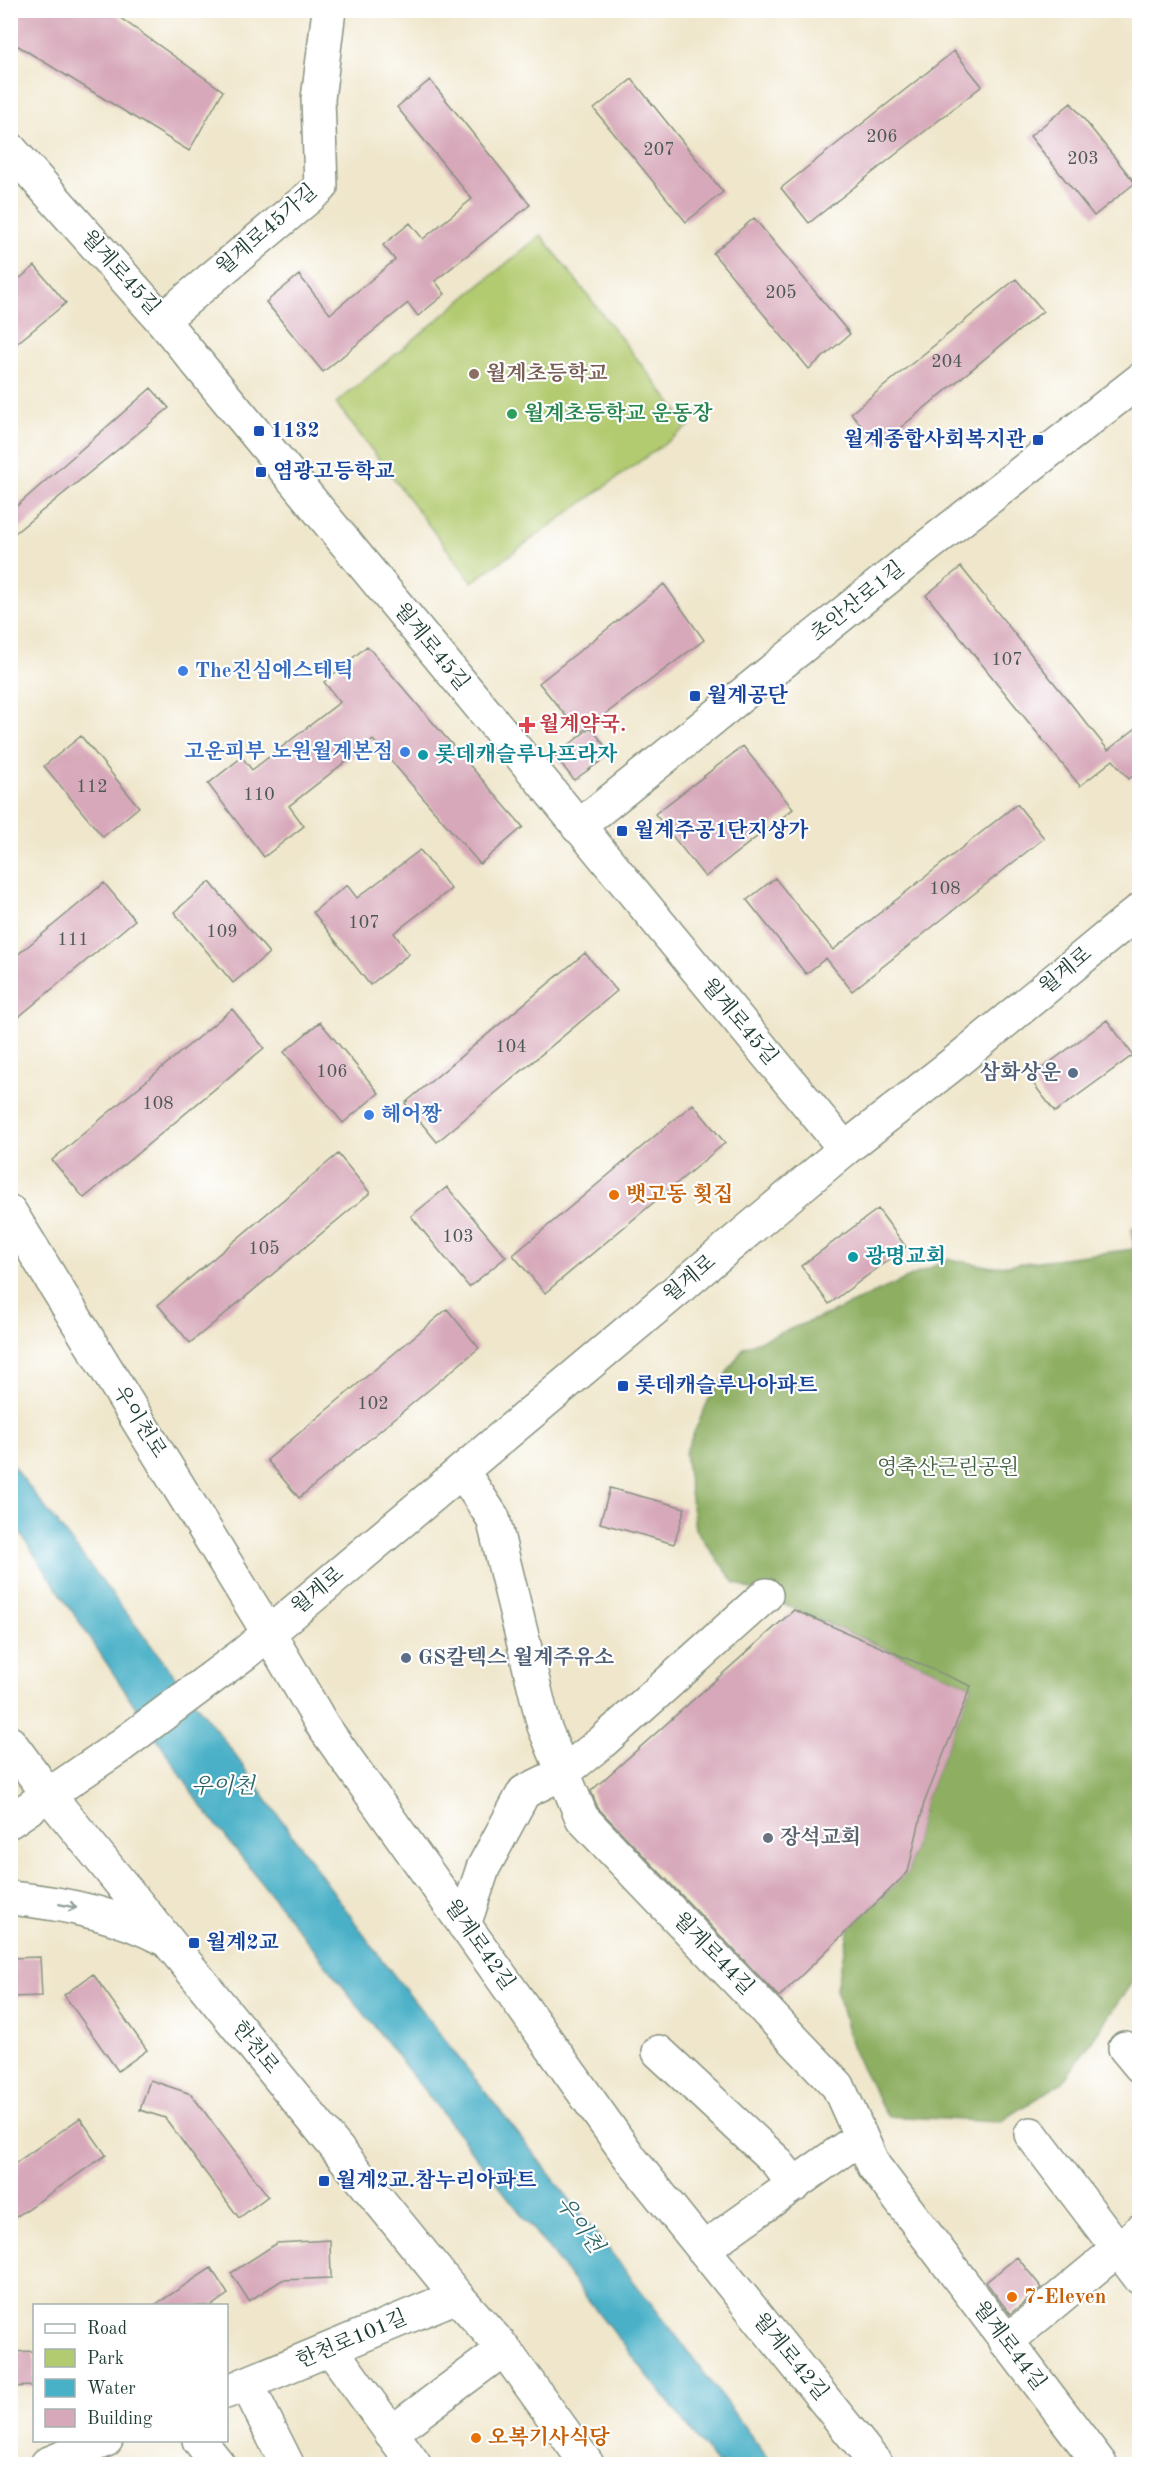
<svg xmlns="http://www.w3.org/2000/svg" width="1150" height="2475" viewBox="0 0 1150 2475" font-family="'Old Standard TT','Noto Serif KR',serif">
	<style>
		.green { fill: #b3cb70; stroke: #698452; stroke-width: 1.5 }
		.forest { fill: #8eaf62; stroke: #56764b; stroke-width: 1.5 }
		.water { fill: #48b0c7; stroke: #34767e; stroke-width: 1.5 }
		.building { fill: #d7a8b9 }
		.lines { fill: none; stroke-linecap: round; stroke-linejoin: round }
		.minor-casing { stroke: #879280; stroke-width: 36 }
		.major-casing { stroke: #879280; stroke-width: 36 }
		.minor { stroke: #fff; stroke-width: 33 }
		.major { stroke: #fff; stroke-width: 33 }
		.oneway { stroke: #8f9e9a }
		.education-dot { fill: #8d6e63; stroke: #fff; stroke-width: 2 }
		.leisure-dot { fill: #2e9e5b; stroke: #fff; stroke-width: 2 }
		.transit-dot { fill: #1a4fb4; stroke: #fff; stroke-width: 2 }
		.shop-dot { fill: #3f7fe0; stroke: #fff; stroke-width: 2 }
		.health-dot { fill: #e0444e; stroke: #fff; stroke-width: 2 }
		.culture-dot { fill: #0f9aa8; stroke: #fff; stroke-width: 2 }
		.service-dot { fill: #5c6f8a; stroke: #fff; stroke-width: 2 }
		.food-dot { fill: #e8710a; stroke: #fff; stroke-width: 2 }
		.worship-dot { fill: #6b7280; stroke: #fff; stroke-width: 2 }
		.labels { text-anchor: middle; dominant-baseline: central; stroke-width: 4.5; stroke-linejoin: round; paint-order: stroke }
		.number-label { font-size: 18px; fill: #4d5855 }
		.street-label { font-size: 21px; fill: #1f3d34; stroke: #fff }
		.education-label { font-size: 21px; font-weight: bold; fill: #785e54; stroke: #fff; text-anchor: start }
		.leisure-label { font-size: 21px; font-weight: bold; fill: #27864d; stroke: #fff; text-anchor: start }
		.transit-label { font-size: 21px; font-weight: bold; fill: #164399; stroke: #fff; text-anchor: start }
		.shop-label { font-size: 21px; font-weight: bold; fill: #366cbe; stroke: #fff; text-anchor: start }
		.health-label { font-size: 21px; font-weight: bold; fill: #be3a42; stroke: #fff; text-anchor: start }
		.culture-label { font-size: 21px; font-weight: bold; fill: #0d838f; stroke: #fff; text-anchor: start }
		.service-label { font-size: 21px; font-weight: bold; fill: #4e5e75; stroke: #fff; text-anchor: end }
		.food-label { font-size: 21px; font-weight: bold; fill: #c56008; stroke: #fff; text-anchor: start }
		.park-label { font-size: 21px; fill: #446043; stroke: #fff }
		.worship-label { font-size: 21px; font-weight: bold; fill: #5b616d; stroke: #fff; text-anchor: start }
		.water-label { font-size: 22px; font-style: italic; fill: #2d6567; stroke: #fff }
	</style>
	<rect width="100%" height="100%" fill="#fff"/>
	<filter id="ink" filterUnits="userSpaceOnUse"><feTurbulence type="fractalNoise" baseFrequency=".0167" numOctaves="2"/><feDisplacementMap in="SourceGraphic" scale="12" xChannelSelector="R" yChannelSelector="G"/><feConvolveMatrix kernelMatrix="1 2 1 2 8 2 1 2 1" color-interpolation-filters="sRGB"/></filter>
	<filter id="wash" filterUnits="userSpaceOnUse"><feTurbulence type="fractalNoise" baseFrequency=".008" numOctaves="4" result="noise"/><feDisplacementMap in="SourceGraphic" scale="24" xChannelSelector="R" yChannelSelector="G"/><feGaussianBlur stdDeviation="1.35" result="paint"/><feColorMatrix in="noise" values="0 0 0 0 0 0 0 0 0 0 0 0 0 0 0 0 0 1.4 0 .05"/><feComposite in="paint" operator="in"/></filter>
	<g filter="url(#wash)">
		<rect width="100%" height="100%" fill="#efe6cb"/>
		<path class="green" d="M 541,235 L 689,426 L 472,582 L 336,403 Z"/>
		<path class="forest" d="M 1139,1224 L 1139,1972 L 1063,2082 L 1000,2122 L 887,2116 L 854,2053 L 836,1988 L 849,1929 L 908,1872 L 924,1803 L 971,1686 L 735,1583 L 695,1529 L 685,1453 L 708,1401 L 744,1347 L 831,1313 L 949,1259 L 992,1267 L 1134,1249 L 1132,1228 Z"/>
		<path class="water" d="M 10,1462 L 227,1744 L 382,1960 L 678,2338 L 772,2464 L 717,2464 L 200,1804 L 11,1519 Z"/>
		<g id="blocks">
			<path class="building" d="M 10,10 L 109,10 L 223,91 L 189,151 L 10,41 Z
				M 954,51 L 982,86 L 809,223 L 781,188 Z
				M 632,79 L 723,192 L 686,222 L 594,109 Z
				M 430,80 L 530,205 L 435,281 L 445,294 L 418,316 L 408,303 L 323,372 L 266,302 L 299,275 L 330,314 L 395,260 L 383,245 L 410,223 L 423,239 L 472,199 L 397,107 Z
				M 1071,103 L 1135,183 L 1094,216 L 1030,136 Z
				M 754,218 L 850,334 L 809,369 L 713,253 Z
				M 35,266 L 66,303 L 10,349 L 10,286 Z
				M 1016,279 L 1043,311 L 878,446 L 851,413 Z
				M 151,388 L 169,408 L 10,537 L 10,512 Z
				M 961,567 L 1108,750 L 1140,725 L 1140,770 L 1129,779 L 1113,760 L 1080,786 L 926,595 Z
				M 664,584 L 704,640 L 580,733 L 539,683 Z
				M 367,646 L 523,827 L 480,864 L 373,740 L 289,806 L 304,826 L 264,857 L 208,784 L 242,757 L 252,770 L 340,702 L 324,682 Z
				M 591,727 L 611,754 L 574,780 L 555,756 Z
				M 81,736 L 139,807 L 103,837 L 44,766 Z
				M 743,746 L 793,809 L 705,877 L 655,814 Z
				M 1017,804 L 1044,838 L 852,991 L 826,958 L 806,974 L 747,900 L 775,878 L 833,950 Z
				M 420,850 L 451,889 L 394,933 L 409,954 L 370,985 L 313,912 L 347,885 L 357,898 Z
				M 210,882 L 269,953 L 233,983 L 174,912 Z
				M 104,883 L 135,920 L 10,1024 L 10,961 Z
				M 585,953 L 617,991 L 437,1142 L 405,1103 Z
				M 232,1009 L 264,1048 L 84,1198 L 52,1160 Z
				M 1107,1020 L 1133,1055 L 1055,1112 L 1029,1078 Z
				M 320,1022 L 379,1093 L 343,1123 L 284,1052 Z
				M 693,1104 L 725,1143 L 545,1293 L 513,1255 Z
				M 338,1154 L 370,1193 L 190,1343 L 158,1305 Z
				M 447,1187 L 506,1257 L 469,1287 L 411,1216 Z
				M 878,1209 L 906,1247 L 829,1304 L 801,1266 Z
				M 447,1309 L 479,1348 L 299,1498 L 267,1460 Z
				M 610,1488 L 685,1508 L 674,1544 L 600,1523 Z
				M 794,1610 L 971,1686 L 924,1803 L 908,1872 L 779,1997 L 598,1808 L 591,1791 Z
				M 40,1957 L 42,1996 L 10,1997 L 10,1958 Z
				M 93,1974 L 147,2050 L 118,2071 L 64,1995 Z
				M 150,2080 L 191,2094 L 268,2196 L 239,2218 L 165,2118 L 140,2110 Z
				M 80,2118 L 106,2155 L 10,2221 L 10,2167 Z
				M 330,2240 L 331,2278 L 282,2280 L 249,2301 L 231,2273 L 277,2243 Z
				M 1017,2257 L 1042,2288 L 1010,2314 L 986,2282 Z
				M 211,2268 L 228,2294 L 211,2306 L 153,2306 Z
				M 34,2351 L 34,2386 L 10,2387 L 10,2352 Z"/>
		</g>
	</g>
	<g filter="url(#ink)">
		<use href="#blocks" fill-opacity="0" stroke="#879280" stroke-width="1.5"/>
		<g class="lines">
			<g class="minor-casing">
				<path id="minor" d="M 10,149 L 162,320 L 845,1149
					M 162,320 L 321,187 L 318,99 L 329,10
					M 578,827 L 911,559 L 1140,380
					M 10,1212 L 268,1632 L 323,1726 L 631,2159 L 876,2464
					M 462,1471 L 493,1518 L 544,1726 L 582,1818 L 838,2086 L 874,2166 L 1100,2464
					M 464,1925 L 483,1868 L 524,1792 L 563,1773 L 602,1742 L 766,1595
					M 1125,2048 L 1140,2066
					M 659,2052 L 775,2160 L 795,2185
					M 1031,2134 L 1140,2278
					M 703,2249 L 861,2137
					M 1006,2342 L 1140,2231
					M 331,2349 L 414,2464
					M 247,2384 L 287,2464
					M 226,2392 L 457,2296
					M 391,2433 L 504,2349
					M 199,2440 L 218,2464
					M 47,2464 L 106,2440"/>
			</g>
			<g class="major-casing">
				<path id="major" d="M 10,1743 L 48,1794 L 457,2296 L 504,2349 L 587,2464
					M 10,1821 L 119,1747 L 245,1653 L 845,1149 L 958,1060 L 1140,910
					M 10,1898 C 63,1903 117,1914 164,1939"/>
			</g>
			<use href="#minor" class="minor"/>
			<use href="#major" class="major"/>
		</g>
		<defs><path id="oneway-shaft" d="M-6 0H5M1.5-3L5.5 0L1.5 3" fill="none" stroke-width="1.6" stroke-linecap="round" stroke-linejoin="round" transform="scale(1.5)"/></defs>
		<use class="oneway" href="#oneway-shaft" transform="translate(68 1906) rotate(12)"/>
	</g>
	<circle class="education-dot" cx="474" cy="374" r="6"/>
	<circle class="leisure-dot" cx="512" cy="414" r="6"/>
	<g class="transit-dot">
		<rect x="253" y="425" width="12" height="12" rx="3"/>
		<rect x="1032" y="434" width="12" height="12" rx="3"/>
		<rect x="255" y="466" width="12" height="12" rx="3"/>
		<rect x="689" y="690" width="12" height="12" rx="3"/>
		<rect x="616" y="825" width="12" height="12" rx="3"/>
		<rect x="617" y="1380" width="12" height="12" rx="3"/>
		<rect x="188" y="1937" width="12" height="12" rx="3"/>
		<rect x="318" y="2175" width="12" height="12" rx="3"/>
	</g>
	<g class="shop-dot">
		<circle cx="183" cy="671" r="6"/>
		<circle cx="405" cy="752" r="6"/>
		<circle cx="369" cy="1115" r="6"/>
	</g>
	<path class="health-dot" d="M524 716h6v6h6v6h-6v6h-6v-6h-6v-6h6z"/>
	<g class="culture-dot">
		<circle cx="423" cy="755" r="6"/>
		<circle cx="853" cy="1257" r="6"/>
	</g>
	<g class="service-dot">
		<circle cx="1073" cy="1073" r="6"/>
		<circle cx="406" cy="1658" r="6"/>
	</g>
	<g class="food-dot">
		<circle cx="614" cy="1195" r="6"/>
		<circle cx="1012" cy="2297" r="6"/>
		<circle cx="476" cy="2438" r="6"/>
	</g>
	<circle class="worship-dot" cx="768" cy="1838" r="6"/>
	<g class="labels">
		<g class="number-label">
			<text x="882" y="137">206</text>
			<text x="659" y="150">207</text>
			<text x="1083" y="159">203</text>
			<text x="781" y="293">205</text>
			<text x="947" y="362">204</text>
			<text x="1007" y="660">107</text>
			<text x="92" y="787">112</text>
			<text x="259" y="795">110</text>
			<text x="945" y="889">108</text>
			<text x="364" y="923">107</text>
			<text x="222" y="932">109</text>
			<text x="73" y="940">111</text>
			<text x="511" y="1047">104</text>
			<text x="332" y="1072">106</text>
			<text x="158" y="1104">108</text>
			<text x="458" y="1237">103</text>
			<text x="264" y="1249">105</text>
			<text x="373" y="1404">102</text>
		</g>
		<g class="street-label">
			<text transform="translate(267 230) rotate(-41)">월계로45가길</text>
			<text transform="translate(120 273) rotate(48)">월계로45길</text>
			<text transform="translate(858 602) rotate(-39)">초안산로1길</text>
			<text transform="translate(431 647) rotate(51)">월계로45길</text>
			<text transform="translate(1066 971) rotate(-40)">월계로</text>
			<text transform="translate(739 1022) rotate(50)">월계로45길</text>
			<text transform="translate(690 1279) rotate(-40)">월계로</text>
			<text transform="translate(139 1422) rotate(58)">우이천로</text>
			<text transform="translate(318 1591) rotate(-40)">월계로</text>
			<text transform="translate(479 1945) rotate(55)">월계로42길</text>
			<text transform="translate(713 1954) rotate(46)">월계로44길</text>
			<text transform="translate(255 2048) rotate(51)">한천로</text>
			<text transform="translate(352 2340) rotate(-23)">한천로101길</text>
			<text transform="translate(1009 2346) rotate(53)">월계로44길</text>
			<text transform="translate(790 2357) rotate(51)">월계로42길</text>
		</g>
		<g class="education-label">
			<text x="486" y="374">월계초등학교</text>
		</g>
		<g class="leisure-label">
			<text x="524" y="414">월계초등학교 운동장</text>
		</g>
		<g class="transit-label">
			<text x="271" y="431">1132</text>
			<text x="1026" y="440" text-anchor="end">월계종합사회복지관</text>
			<text x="273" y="472">염광고등학교</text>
			<text x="707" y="696">월계공단</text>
			<text x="634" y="831">월계주공1단지상가</text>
			<text x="635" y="1386">롯데캐슬루나아파트</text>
			<text x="206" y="1943">월계2교</text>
			<text x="336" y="2181">월계2교.참누리아파트</text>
		</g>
		<g class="shop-label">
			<text x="195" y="671">The진심에스테틱</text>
			<text x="393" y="752" text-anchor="end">고운피부 노원월계본점</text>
			<text x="381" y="1115">헤어짱</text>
		</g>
		<g class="health-label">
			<text x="539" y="725">월계약국.</text>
		</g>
		<g class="culture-label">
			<text x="435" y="755">롯데캐슬루나프라자</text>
			<text x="865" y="1257">광명교회</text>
		</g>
		<g class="service-label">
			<text x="1061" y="1073">삼화상운</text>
			<text x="418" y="1658" text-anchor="start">GS칼텍스 월계주유소</text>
		</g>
		<g class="food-label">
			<text x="626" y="1195">뱃고동 횟집</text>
			<text x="1024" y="2297">7-Eleven</text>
			<text x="488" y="2438">오복기사식당</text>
		</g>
		<g class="park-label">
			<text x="948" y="1468">영축산근린공원</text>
		</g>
		<g class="worship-label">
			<text x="780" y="1838">장석교회</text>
		</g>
		<g class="water-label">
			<text x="223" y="1787">우이천</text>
			<text transform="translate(579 2225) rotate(54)">우이천</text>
		</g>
	</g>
	<rect width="1150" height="2475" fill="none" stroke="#fff" stroke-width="36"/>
	<rect x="33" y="2304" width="195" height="138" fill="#ffffff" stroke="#a5b1ae" stroke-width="1.5"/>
	<rect x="45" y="2324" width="30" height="9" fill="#ffffff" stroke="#a5b1ae" stroke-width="1.5"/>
	<text x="87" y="2334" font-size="18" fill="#1f3d34">Road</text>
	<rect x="45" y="2349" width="30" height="18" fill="#b3cb70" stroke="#a5b1ae" stroke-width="1.5"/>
	<text x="87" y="2364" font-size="18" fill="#1f3d34">Park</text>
	<rect x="45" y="2379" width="30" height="18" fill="#48b0c7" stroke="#a5b1ae" stroke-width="1.5"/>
	<text x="87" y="2394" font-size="18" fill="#1f3d34">Water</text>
	<rect x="45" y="2409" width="30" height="18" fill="#d7a8b9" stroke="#a5b1ae" stroke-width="1.5"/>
	<text x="87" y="2424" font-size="18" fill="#1f3d34">Building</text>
</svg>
